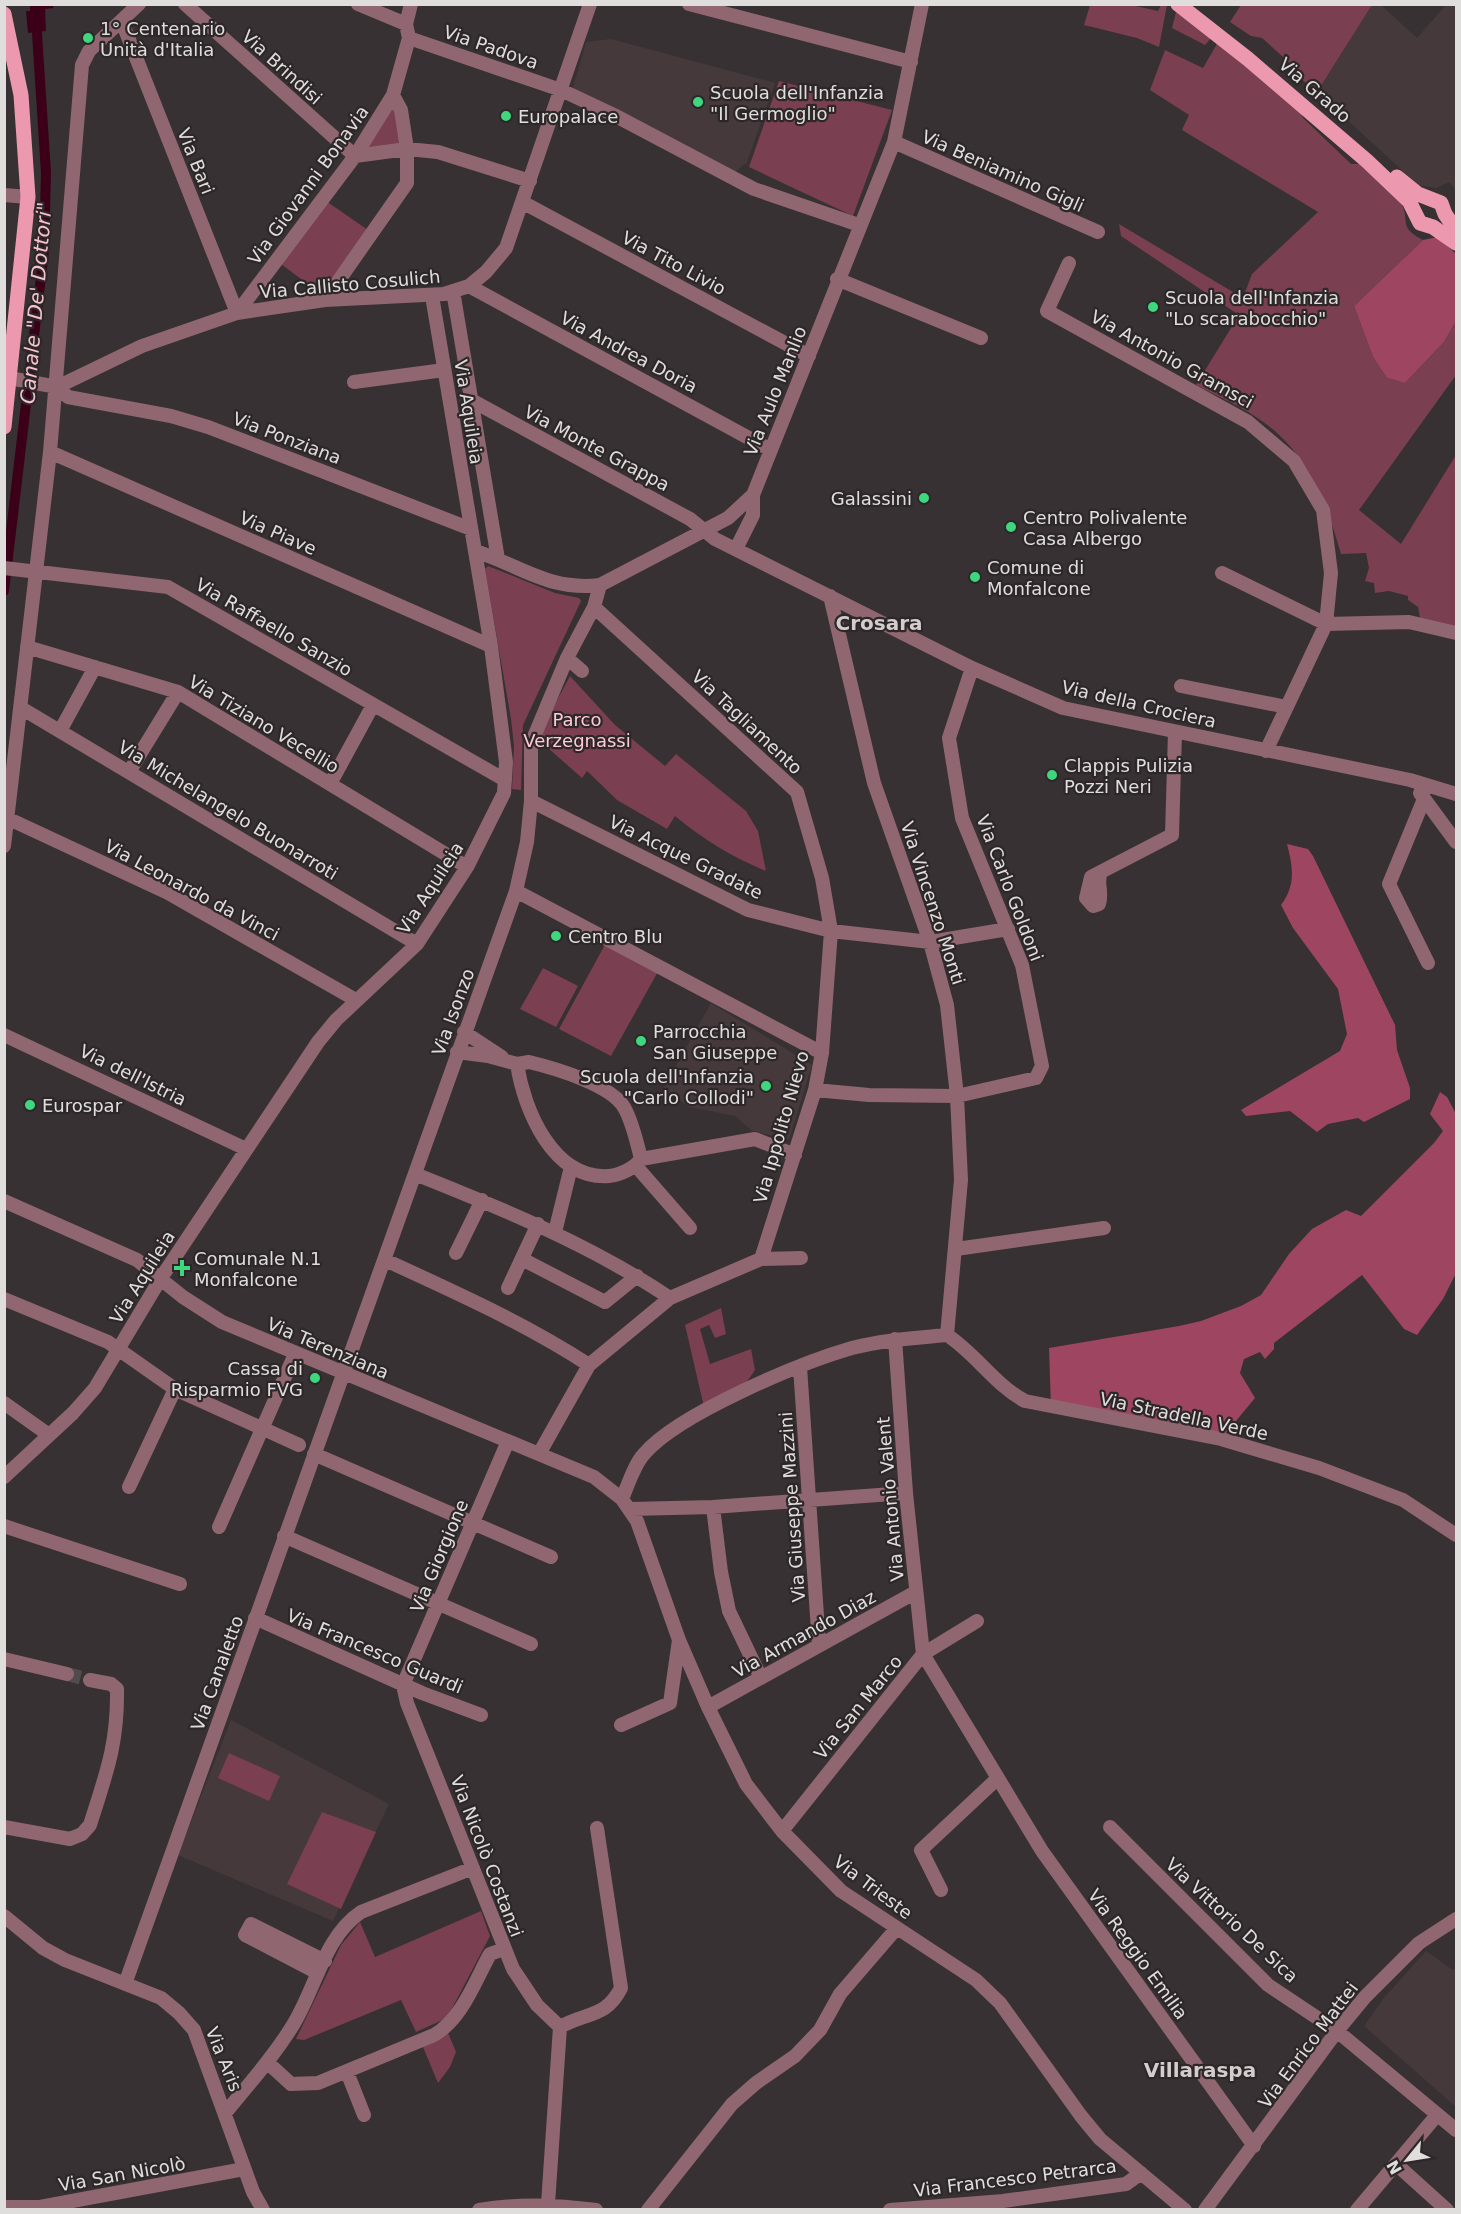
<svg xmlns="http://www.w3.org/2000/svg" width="1461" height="2214" viewBox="0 0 1461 2214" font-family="'DejaVu Sans',sans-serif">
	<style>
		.built { fill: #46393c }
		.green { fill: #7a3f50 }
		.forest { fill: #9e4661 }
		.water { fill: #3b0017 }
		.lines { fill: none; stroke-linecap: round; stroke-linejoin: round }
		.canal { stroke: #3b0017; stroke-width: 10 }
		.minor-tunnel { stroke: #504b4c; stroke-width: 14; stroke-dasharray: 14 7; stroke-linecap: butt }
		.minor { stroke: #906771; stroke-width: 14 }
		.major { stroke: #ec99af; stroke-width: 15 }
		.poi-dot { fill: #3ed77d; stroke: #2d2729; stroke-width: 2 }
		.labels { text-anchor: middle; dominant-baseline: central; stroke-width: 4.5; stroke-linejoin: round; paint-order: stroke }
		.poi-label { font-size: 18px; fill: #e0dddd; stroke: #2d2729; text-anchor: start }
		.street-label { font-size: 18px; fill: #e0dddd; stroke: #2d2729 }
		.park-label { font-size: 18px; fill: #fecad6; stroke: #2d2729 }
		.water-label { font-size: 20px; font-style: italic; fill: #f5c2ce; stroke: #2d2729 }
		.neighbourhood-label { font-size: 20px; font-weight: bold; fill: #d4cdce; stroke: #2d2729 }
	</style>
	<rect width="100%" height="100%" fill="#373133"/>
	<path class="built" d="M 1372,5 L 1381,5 L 1417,38 L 1446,5 L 1456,5 L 1456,190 L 1449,182 L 1436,188 L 1418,185 L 1317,92 Z
		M 611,39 L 775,83 L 747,162 L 735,172 L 572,91 L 586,42 Z
		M 711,1003 L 812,1065 L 789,1140 L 751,1130 L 735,1116 L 690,1107 L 663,1089 Z
		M 231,1720 L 389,1804 L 333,1921 L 178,1855 Z
		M 1426,1951 L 1453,1970 L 1456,1967 L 1456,2107 L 1364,2026 L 1383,1999 Z"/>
	<path class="green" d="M 1090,5 L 1131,5 L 1158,11 L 1161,5 L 1167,5 L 1159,47 L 1137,38 L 1084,25 Z
		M 1241,5 L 1241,4 L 1372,5 L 1317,92 L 1296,75 L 1294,67 L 1262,38 L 1251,36 L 1230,22 Z
		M 1176,12 L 1212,37 L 1205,45 L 1172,28 Z
		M 1218,42 L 1300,112 L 1303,118 L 1351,164 L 1360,164 C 1372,176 1394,190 1402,205 C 1410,222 1398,227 1423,240 L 1354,306 L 1373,357 L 1387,378 L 1405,383 L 1444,342 L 1456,321 L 1456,375 L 1359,510 L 1401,544 L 1456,455 L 1456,631 L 1420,618 L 1418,607 L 1408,600 L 1408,596 L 1389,591 L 1375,593 L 1374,583 L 1365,581 L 1369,568 L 1366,553 L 1341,554 C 1327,505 1308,455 1266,424 C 1245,408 1219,397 1196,385 L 1239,315 L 1121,236 L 1119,224 L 1243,298 L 1252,274 L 1318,212 L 1182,130 L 1189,115 L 1150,90 L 1165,50 L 1203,68 Z
		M 779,81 L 892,110 L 853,216 L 749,167 Z
		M 393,100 L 404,147 L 360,153 Z
		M 326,201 L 368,230 L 325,291 L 317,291 L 281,264 Z
		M 488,566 L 555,593 L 579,598 L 581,601 L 523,725 L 521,790 L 512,789 L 514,746 L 511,719 L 485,569 Z
		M 570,676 L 615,725 L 665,766 L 676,754 L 746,811 L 758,831 L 766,871 C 732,857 704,840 675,816 L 667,829 L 617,800 L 587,771 L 582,778 L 540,741 L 546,721 Z
		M 608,939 L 660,968 L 611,1056 L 559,1029 Z
		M 543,968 L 578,986 L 556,1027 L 520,1009 Z
		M 721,1308 L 726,1334 L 715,1338 L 709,1325 L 700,1329 L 710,1364 L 751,1349 L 755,1370 L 744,1386 L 704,1407 L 685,1325 Z
		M 229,1753 L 280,1776 L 269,1801 L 218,1778 Z
		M 322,1812 L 376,1832 L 341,1909 L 287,1884 Z
		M 481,1911 L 490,1936 L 447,2018 L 416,2032 L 401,2000 L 304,2040 L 296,2039 L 341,1945 L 360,1922 L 375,1957 Z
		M 448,2033 L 456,2052 L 450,2067 L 438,2083 L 423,2047 Z"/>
	<path class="forest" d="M 1438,237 L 1456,254 L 1456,321 L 1444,342 L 1405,383 L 1387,378 L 1373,357 L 1354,306 L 1423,240 Z
		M 1287,844 L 1308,849 L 1313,856 L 1395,1025 L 1397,1050 L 1410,1088 L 1410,1099 L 1364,1122 L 1358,1118 L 1328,1124 L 1317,1132 L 1290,1111 L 1246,1116 L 1241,1110 L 1340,1051 L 1347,1034 L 1338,989 L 1293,928 L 1281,905 C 1296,885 1293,867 1287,844 Z
		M 1440,1092 L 1447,1097 L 1456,1114 L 1456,1273 L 1443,1299 L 1417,1335 L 1404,1329 L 1362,1275 L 1274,1343 L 1274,1349 L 1265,1359 L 1260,1352 L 1244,1359 L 1240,1373 L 1255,1398 L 1221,1439 L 1051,1407 L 1049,1348 L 1179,1326 L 1201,1321 L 1241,1306 L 1261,1295 L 1289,1254 L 1312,1229 L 1346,1210 L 1361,1216 L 1434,1143 L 1443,1131 L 1430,1114 Z"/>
	<path class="water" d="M 30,5 L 54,5 L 53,8 L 45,9 L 46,31 L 28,33 L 26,11 L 30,11 Z"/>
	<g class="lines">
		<path class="canal" d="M 4,591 L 44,251 L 46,173 L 36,18"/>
		<path class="minor-tunnel" d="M 67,1674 L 90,1680"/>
		<path class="minor" d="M 185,4 L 355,156 L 407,149 L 438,152 L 530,181
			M 358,4 L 406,24
			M 689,4 L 911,62
			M 122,22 L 237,313
			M 409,38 L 561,90 L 614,115 L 754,189 L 859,225
			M 894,142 L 1098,232
			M 4,195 L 28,197
			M 522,202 L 809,356
			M 1069,263 L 1047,311 L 1248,422 L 1294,461 L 1323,510 L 1331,573 L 1326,624 L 1266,751
			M 837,279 L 981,338
			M 469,286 L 771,450
			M 453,291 L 498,559
			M 325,300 L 407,183 L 407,149 L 401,110 L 393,95
			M 237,313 L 355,156 L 393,95 L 409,38 L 406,24 L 411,4
			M 4,377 L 57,387 L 142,346 L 237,313 L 325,300 L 444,294 L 469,286 L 486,272 L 506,248 L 590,4
			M 354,382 L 444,370
			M 57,387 L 68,397 L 171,416 L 208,427 L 471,529
			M 471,400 L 690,519 L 715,539 L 972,668 L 1063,708 L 1410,780 L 1456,794
			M 50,452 L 491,646
			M 736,549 L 753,515 L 753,495
			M 475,551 C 522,566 548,591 600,585 L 728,518 L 753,495 L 894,142 L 922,4
			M 4,568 L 168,587 L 505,780
			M 1222,573 L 1326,624 L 1409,622 L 1456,633
			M 830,596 L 874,783 L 930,942 L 947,1005 L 957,1096 L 961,1180 L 947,1335
			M 594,607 L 797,792 L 822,878 L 831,931 L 822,1053 L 815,1090 L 761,1259
			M 27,647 L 178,692 L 467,867
			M 567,658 L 582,671
			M 1181,686 L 1287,707
			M 21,708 L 417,944
			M 60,731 L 95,667
			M 129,772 L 178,692
			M 330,784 L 373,705
			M 1420,793 L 1456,842
			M 1424,799 L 1389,884 L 1428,963
			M 531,801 L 748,910 L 831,931 L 930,942 L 1008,929
			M 9,819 L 168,893 L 356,1000
			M 4,846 L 50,452 L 82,65 L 89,51 L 139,4
			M 1101,872 C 1096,883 1103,892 1099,904 L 1093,906 L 1086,898 L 1091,877 L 1172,835 L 1175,732
			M 516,891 L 822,1053
			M 464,1032 L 502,1057
			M 4,1035 L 246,1149
			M 457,1052 L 488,1056 L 517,1064
			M 529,1062 C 554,1068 613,1085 625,1109 C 633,1124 637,1143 641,1159 C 635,1168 620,1175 609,1176 C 553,1180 524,1110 517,1064 Z
			M 815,1090 L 869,1095 L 957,1096 L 1036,1078 L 1042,1066 L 1022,965 L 962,818 L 949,738 L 972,668
			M 641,1159 L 755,1139 L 795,1155
			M 636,1166 L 690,1228
			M 415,1174 C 503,1209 591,1245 670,1298
			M 4,1201 L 137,1260 L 183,1297 L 222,1322 L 594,1477 L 622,1499 L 637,1521 L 679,1640 L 708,1707 L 746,1784 L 782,1831 L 841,1891 L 976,1980 L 1000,2003 L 1081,2116 L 1100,2139 L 1185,2210
			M 555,1232 L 571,1167
			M 956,1249 L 1104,1228
			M 456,1253 L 482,1200
			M 522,1259 L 605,1302 L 637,1276
			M 385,1260 C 455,1292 524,1323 589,1365
			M 508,1288 L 538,1224
			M 4,1299 L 108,1342 L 175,1389 L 299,1445
			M 947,1335 C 976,1354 995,1385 1025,1401 L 1221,1439 L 1319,1468 L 1403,1500 L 1456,1535
			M 895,1339 L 906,1493 L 923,1654 L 1042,1851 L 1254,2146
			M 800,1367 L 819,1645
			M 4,1403 L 49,1435
			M 508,1441 L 403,1685 L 407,1703 L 513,1969 L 537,2005 L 560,2027
			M 314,1454 L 551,1557
			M 539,1454 L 589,1365 L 670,1298 L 761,1259 L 801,1258
			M 4,1477 L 73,1413 L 95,1388 L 161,1278 L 318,1042 L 336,1020 L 417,944 L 467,867 L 504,793 L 506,762 L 491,646 L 432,296
			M 129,1487 L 175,1389
			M 622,1499 C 628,1485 634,1465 644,1454 C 678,1414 800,1363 852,1348 C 883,1340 915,1338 947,1335
			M 713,1507 L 721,1572 L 729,1611 L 761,1678
			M 631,1509 L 713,1507 L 906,1493
			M 4,1526 L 180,1584
			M 219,1527 L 295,1354
			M 284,1536 L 531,1644
			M 255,1618 L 422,1693 L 481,1715
			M 4,1659 L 67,1674
			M 708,1707 L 916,1592
			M 621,1725 L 670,1703 L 679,1640
			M 4,1827 L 70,1839 L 82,1834 L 90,1825 C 106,1774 118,1744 117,1689 L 111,1684 L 90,1680
			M 1110,1827 L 1268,1985 L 1337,2031 L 1456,2130
			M 782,1831 L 923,1654 L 977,1621
			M 941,1890 L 921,1850 L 998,1778
			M 4,1916 L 43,1948 L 65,1960 L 161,1998 L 179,2013 L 194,2030 L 253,2192 L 263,2210
			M 318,1973 L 245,1935 L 251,1924 L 325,1961
			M 125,1984 L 516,891 L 527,842 L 531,801 L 531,744 L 567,658 L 594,607 L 600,585
			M 267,2062 L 291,2084 L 318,2083 L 434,2035 C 462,2019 475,1981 490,1954 L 504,1949
			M 347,2072 L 364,2115
			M 226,2112 C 249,2084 274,2056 293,2025 C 316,1988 324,1937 361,1912 L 473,1868
			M 1396,2164 L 1447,2210
			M 548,2204 L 560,2027 C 586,2012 606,2018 621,1988 L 597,1828
			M 4,2207 L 40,2207 L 244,2169
			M 479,2210 C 520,2203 556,2205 596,2210
			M 648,2210 L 732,2104 L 756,2083 L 795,2056 L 820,2030 L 840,1994 L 896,1929
			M 890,2210 L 1003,2201 L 1126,2184 L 1141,2173
			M 1205,2210 L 1337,2031 L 1365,1997 L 1419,1943 L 1456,1919
			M 1357,2210 L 1437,2115"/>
		<path class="major" d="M 1178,4 L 1248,59 L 1367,161 L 1409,201 L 1420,223 L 1433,227 L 1456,243
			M 4,14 L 21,95 L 28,197 L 4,427
			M 1397,177 L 1418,194 L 1441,203 L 1445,214 L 1456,230"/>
	</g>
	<g class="poi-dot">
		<circle cx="88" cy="38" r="6"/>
		<circle cx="698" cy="102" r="6"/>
		<circle cx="506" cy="116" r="6"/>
		<circle cx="1153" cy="307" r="6"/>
		<circle cx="924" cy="498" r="6"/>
		<circle cx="1011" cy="527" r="6"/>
		<circle cx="975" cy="577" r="6"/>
		<circle cx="1052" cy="775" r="6"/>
		<circle cx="556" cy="936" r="6"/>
		<circle cx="641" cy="1041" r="6"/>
		<circle cx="766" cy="1086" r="6"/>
		<circle cx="30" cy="1105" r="6"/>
		<path d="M179 1259h6v6h6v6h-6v6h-6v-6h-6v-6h6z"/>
		<circle cx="315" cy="1378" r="6"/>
	</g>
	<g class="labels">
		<g class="poi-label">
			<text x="100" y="28">1° Centenario<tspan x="100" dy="21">Unità d'Italia</tspan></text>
			<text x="710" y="92">Scuola dell'Infanzia<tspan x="710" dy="21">"Il Germoglio"</tspan></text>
			<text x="518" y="116">Europalace</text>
			<text x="1165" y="297">Scuola dell'Infanzia<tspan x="1165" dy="21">"Lo scarabocchio"</tspan></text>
			<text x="912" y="498" text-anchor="end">Galassini</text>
			<text x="1023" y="517">Centro Polivalente<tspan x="1023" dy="21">Casa Albergo</tspan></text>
			<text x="987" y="567">Comune di<tspan x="987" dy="21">Monfalcone</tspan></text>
			<text x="1064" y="765">Clappis Pulizia<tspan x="1064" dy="21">Pozzi Neri</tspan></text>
			<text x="568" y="936">Centro Blu</text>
			<text x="653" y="1031">Parrocchia<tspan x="653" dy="21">San Giuseppe</tspan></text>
			<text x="754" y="1076" text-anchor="end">Scuola dell'Infanzia<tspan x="754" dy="21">"Carlo Collodi"</tspan></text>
			<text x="42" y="1105">Eurospar</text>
			<text x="194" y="1258">Comunale N.1<tspan x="194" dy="21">Monfalcone</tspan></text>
			<text x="303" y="1368" text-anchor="end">Cassa di<tspan x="303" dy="21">Risparmio FVG</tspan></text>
		</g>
		<g class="street-label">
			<text transform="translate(491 47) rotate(19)">Via Padova</text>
			<text transform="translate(282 67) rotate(42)">Via Brindisi</text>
			<text transform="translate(1315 90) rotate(41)">Via Grado</text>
			<text transform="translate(196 161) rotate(68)">Via Bari</text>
			<text transform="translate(1003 171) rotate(24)">Via Beniamino Gigli</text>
			<text transform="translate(308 185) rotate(-54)">Via Giovanni Bonavia</text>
			<text transform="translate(674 263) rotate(28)">Via Tito Livio</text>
			<text transform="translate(350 284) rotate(-5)">Via Callisto Cosulich</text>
			<text transform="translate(629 352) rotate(28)">Via Andrea Doria</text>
			<text transform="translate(1172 359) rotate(29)">Via Antonio Gramsci</text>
			<text transform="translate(775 391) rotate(-68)">Via Aulo Manlio</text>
			<text transform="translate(469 412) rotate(81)">Via Aquileia</text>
			<text transform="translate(287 438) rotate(21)">Via Ponziana</text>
			<text transform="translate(597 448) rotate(28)">Via Monte Grappa</text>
			<text transform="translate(278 533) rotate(24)">Via Piave</text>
			<text transform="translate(274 627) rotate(30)">Via Raffaello Sanzio</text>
			<text transform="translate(1139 704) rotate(13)">Via della Crociera</text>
			<text transform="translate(747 722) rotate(43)">Via Tagliamento</text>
			<text transform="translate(264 724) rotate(31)">Via Tiziano Vecellio</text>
			<text transform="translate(228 810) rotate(31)">Via Michelangelo Buonarroti</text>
			<text transform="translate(686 857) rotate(26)">Via Acque Gradate</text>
			<text transform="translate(430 888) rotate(-57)">Via Aquileia</text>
			<text transform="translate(1010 888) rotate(69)">Via Carlo Goldoni</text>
			<text transform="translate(192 890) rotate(28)">Via Leonardo da Vinci</text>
			<text transform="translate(933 903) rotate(72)">Via Vincenzo Monti</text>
			<text transform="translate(453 1012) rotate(-70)">Via Isonzo</text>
			<text transform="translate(133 1075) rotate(26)">Via dell'Istria</text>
			<text transform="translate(781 1127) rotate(-74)">Via Ippolito Nievo</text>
			<text transform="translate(142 1277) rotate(-58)">Via Aquileia</text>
			<text transform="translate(328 1348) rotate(23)">Via Terenziana</text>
			<text transform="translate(1184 1416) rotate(12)">Via Stradella Verde</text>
			<text transform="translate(890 1499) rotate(-95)">Via Antonio Valent</text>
			<text transform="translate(792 1507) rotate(-94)">Via Giuseppe Mazzini</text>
			<text transform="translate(439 1556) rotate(-67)">Via Giorgione</text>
			<text transform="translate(804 1634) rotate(-29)">Via Armando Diaz</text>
			<text transform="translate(375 1651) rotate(23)">Via Francesco Guardi</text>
			<text transform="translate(217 1673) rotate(-70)">Via Canaletto</text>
			<text transform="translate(858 1707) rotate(-51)">Via San Marco</text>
			<text transform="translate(487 1856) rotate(69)">Via Nicolò Costanzi</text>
			<text transform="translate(873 1887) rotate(37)">Via Trieste</text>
			<text transform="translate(1232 1920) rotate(43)">Via Vittorio De Sica</text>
			<text transform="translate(1138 1954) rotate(54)">Via Reggio Emilia</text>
			<text transform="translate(1308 2045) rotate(-53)">Via Enrico Mattei</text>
			<text transform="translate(224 2059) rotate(68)">Via Aris</text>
			<text transform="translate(122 2174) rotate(-10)">Via San Nicolò</text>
			<text transform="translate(1015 2178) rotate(-7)">Via Francesco Petrarca</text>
		</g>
		<g class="park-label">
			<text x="577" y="719">Parco<tspan x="577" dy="21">Verzegnassi</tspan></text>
		</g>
		<g class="water-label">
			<text transform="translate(36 303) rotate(-85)">Canale "De' Dottori"</text>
		</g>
		<g class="neighbourhood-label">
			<text x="879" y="623">Crosara</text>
			<text x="1200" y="2070">Villaraspa</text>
		</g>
	</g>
	<rect width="1461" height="2214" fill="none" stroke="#e0dddd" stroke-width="12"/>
	<g transform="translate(1407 2160) rotate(240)" stroke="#2d2729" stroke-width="4.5" paint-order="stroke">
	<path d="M0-4.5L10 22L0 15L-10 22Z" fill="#e0dddd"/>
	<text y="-9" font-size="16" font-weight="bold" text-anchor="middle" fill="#e0dddd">N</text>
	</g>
</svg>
